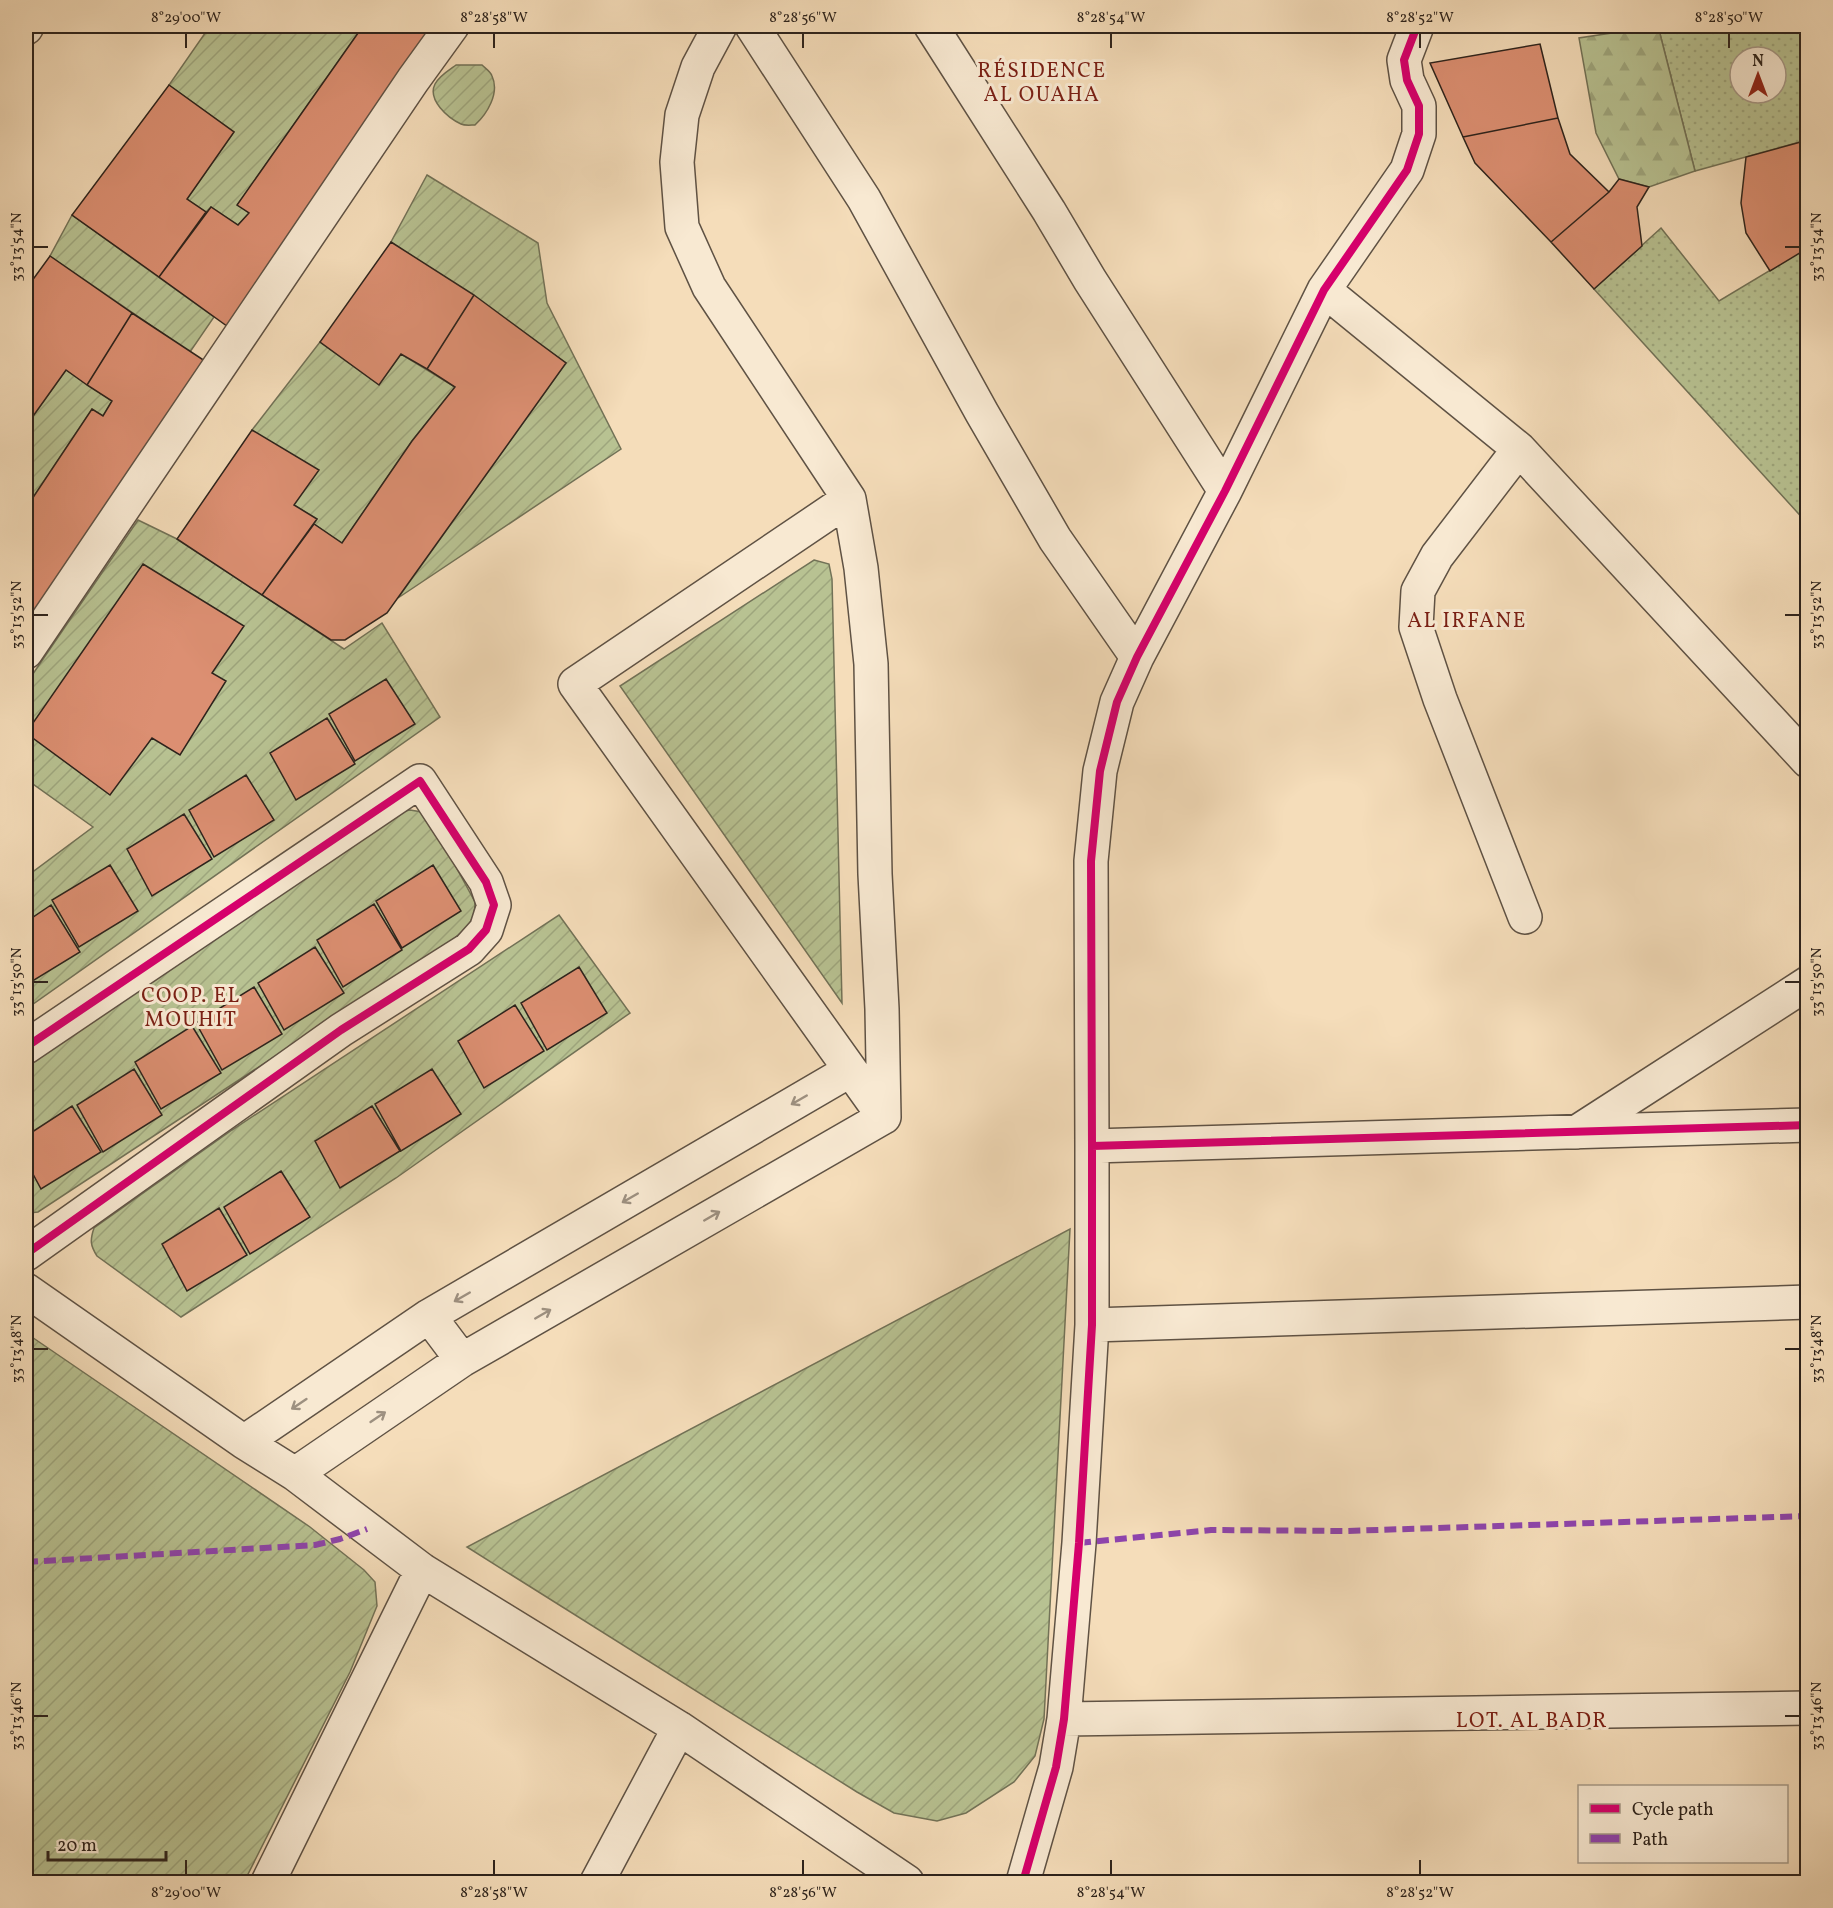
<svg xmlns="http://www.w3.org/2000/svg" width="1833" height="1908" viewBox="0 0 1833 1908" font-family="Vollkorn,serif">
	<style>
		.grass { fill: url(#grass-dots); stroke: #727257; stroke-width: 1.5; fill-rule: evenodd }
		.forest { fill: url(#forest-firs); stroke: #727257; stroke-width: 1.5 }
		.garden { fill: url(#garden-furrows); stroke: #727257; stroke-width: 1.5 }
		.building { fill: #dc8f72; stroke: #2d231c; stroke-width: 1.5 }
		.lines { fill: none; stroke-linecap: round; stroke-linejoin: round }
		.minor-casing { stroke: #5f5244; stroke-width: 36 }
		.minor { stroke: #f8e9d2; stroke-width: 33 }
		.quiet { stroke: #8e44ad; stroke-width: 6; stroke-dasharray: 12 6; stroke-linecap: butt }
		.cycleway-casing { stroke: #f8e9d2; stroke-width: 11 }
		.cycleway { stroke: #d6006c; stroke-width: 8 }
		.oneway { stroke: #9d9080 }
		.ticks { fill: none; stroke: #2d231c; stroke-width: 2 }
		.labels { text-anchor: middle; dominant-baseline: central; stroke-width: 6; stroke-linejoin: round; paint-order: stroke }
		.quarter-label { font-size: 21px; letter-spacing: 1.5px; fill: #7a1f14; stroke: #f8e9d2 }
		.neatline { fill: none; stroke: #2d231c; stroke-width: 2 }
		.ticks-label { font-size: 15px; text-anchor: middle; fill: #2d231c }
	</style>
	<defs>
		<pattern id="grass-dots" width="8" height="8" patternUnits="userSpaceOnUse" patternTransform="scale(1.5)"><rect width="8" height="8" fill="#b8c292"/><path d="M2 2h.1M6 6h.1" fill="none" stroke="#9ea67d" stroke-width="1.8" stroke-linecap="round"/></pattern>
		<pattern id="forest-firs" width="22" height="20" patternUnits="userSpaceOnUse" patternTransform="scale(1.5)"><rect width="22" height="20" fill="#b8c292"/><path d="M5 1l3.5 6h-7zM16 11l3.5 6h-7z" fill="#9ea67d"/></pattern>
		<pattern id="garden-furrows" width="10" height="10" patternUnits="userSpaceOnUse" patternTransform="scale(1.5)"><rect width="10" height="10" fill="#b8c292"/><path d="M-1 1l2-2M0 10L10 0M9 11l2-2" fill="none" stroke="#9ea67d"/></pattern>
	</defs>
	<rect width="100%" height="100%" fill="#f5ddba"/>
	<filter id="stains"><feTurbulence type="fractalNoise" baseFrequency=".00333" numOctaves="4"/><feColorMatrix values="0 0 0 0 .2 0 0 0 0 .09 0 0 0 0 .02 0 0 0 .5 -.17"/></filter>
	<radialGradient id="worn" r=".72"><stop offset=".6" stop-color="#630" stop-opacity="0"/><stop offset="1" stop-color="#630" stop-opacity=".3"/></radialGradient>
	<path class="grass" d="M 1658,26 L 1807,26 L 1807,140 L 1695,171 ZM 1740,57 L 1776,57 L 1776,93 L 1740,93 Z
		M 1661,228 L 1719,301 L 1807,248 L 1807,523 L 1594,289 Z"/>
	<path class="forest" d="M 1658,26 L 1695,171 L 1649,187 L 1619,179 L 1596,133 L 1579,38 Z"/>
	<path class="garden" d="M 210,26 L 363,26 L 238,204 L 249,213 L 238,225 L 211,207 L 206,212 L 187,199 L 234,132 L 169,85 Z
		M 456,65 L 482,65 C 485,68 491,72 492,76 C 500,93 487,114 475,125 C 471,125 465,126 461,124 C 448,118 427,100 435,84 C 439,76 449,70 456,65 Z
		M 427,175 L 538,243 L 547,303 L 621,449 L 398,598 L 566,363 L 391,242 Z
		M 72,215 L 214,317 L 190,352 L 50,256 Z
		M 320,342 L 379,384 L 401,354 L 455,387 L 412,441 L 342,543 L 314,524 L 317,519 L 294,505 L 252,430 Z
		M 66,370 L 112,401 L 103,416 L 92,409 L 26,508 L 26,426 Z
		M 138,520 L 177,539 L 344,649 L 382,623 L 440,717 L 26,1009 L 26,877 L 93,827 L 26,779 L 26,684 Z
		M 814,560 L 829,564 L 832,579 L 842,1003 L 620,686 Z
		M 410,810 L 422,812 L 431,821 L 475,902 C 475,921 468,926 455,938 L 38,1212 L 29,1213 L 26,1210 L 26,1067 L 290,884 L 400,812 Z
		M 559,915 L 630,1013 L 396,1178 L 181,1317 L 97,1256 C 90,1245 90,1240 94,1228 L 232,1130 Z
		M 1070,1229 L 1044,1719 L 1035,1756 L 1014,1782 L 966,1813 L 937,1821 L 894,1813 L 857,1792 L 467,1547 Z
		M 26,1333 L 310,1527 L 364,1570 L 375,1582 L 377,1606 L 350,1672 L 244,1882 L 26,1882 Z"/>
	<path class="building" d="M 363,26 L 439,26 L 231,329 L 159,277 L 211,207 L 238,225 L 249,213 L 237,205 Z
		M 1540,44 L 1558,118 L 1463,137 L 1430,63 Z
		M 169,85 L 234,132 L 187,199 L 206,212 L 159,277 L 72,215 Z
		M 1558,118 L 1570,154 L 1609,192 L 1551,242 L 1475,163 L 1463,137 Z
		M 1808,140 L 1808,248 L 1770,271 L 1746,233 L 1741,203 L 1746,157 Z
		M 1619,179 L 1649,187 L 1637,207 L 1642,246 L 1594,289 L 1551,242 L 1609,192 Z
		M 391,242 L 474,295 L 427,369 L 401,354 L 379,385 L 320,342 Z
		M 50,256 L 132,313 L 87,385 L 66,370 L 26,426 L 26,289 Z
		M 474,295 L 566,363 L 387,613 L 345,640 L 331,640 L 262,595 L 314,524 L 342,543 L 412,441 L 455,387 L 427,369 Z
		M 132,313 L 211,365 L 26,636 L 26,508 L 92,409 L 103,416 L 112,401 L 87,385 Z
		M 252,430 L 319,470 L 294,505 L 317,519 L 262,595 L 177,539 Z
		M 143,564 L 244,626 L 212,673 L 226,681 L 180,755 L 152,738 L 110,795 L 26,733 Z
		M 386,679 L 415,724 L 355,761 L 329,714 Z
		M 327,718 L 355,764 L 296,800 L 270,753 Z
		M 246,775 L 274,820 L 214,857 L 189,810 Z
		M 184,814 L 212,859 L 152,896 L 127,849 Z
		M 110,865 L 138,911 L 79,947 L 52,900 Z
		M 433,865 L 461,911 L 402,948 L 376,901 Z
		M 374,904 L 402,950 L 343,987 L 317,940 Z
		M 51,905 L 80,952 L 26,985 L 26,922 Z
		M 315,947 L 344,993 L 284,1030 L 258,983 Z
		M 579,967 L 607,1013 L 547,1050 L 521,1003 Z
		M 254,987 L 282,1034 L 222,1070 L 196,1023 Z
		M 515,1005 L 544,1051 L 484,1088 L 458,1041 Z
		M 192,1026 L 221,1073 L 161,1109 L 135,1062 Z
		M 134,1069 L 162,1115 L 103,1152 L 77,1105 Z
		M 432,1069 L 461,1114 L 401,1151 L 375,1104 Z
		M 72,1106 L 101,1152 L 41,1189 L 26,1161 L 26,1136 Z
		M 372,1106 L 400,1151 L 340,1188 L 315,1141 Z
		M 281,1171 L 310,1217 L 250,1254 L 224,1207 Z
		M 219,1208 L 247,1255 L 187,1291 L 162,1244 Z"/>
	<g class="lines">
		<g class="minor-casing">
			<path id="minor" d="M 720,26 L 698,67 L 682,115 L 677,162 L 682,227 L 709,287 L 849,499 L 861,568 L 871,664 L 875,874 L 882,1009 L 884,1117
				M 752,26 L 864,199 L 982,413 L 1055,539 L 1137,657
				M 931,26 L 1049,211 L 1090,280 L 1225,491
				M 26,28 L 27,26
				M 1324,290 L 1519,449 L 1808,761
				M 1519,449 L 1437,556 L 1418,591 L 1416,627 L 1440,699 L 1525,917
				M 849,499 L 575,684 L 884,1117
				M 26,652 L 413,80 L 452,26
				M 26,1047 L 420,781 L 486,882 L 494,905 L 486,930 L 469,949 L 341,1030 L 26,1254
				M 1577,1132 L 1808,983
				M 1092,1146 L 1091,861 L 1100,771 L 1117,702 L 1137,657 L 1225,491 L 1324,290 L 1407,170 L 1419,134 L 1419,106 L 1407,80 L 1404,60 L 1417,26
				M 26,1290 L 244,1442 L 295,1474 L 422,1570 L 679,1728 L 907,1882
				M 429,1316 L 462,1360
				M 1092,1325 L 1808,1302
				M 244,1442 L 429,1316 L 849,1071
				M 295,1474 L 462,1360 L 884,1117
				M 1064,1719 L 1808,1708
				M 268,1882 L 422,1570
				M 597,1882 L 679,1728
				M 1023,1882 L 1056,1767 L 1064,1719 L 1079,1543 L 1092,1325 L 1092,1146 L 1808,1125"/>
		</g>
		<use href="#minor" class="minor"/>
		<path class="quiet" d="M 1079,1543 L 1211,1530 L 1345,1531 L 1808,1516
			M 26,1562 L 315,1545 L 340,1539 L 367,1529"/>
		<g class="cycleway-casing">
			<path id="cycleway" d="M 26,1047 L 420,781 L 486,882 L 494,905 L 486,930 L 469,949 L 341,1030 L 26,1254
				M 1092,1146 L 1091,861 L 1100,771 L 1117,702 L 1137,657 L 1225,491 L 1324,290 L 1407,170 L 1419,134 L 1419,106 L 1407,80 L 1404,60 L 1417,26
				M 1023,1882 L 1056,1767 L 1064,1719 L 1079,1543 L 1092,1325 L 1092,1146 L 1808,1125"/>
		</g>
		<use href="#cycleway" class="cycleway"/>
	</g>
	<defs><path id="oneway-shaft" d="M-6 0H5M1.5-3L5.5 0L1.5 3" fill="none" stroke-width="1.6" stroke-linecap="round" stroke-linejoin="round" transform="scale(1.5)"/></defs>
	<g class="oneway">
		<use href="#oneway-shaft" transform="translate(799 1100) rotate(150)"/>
		<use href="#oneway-shaft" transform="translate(630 1198) rotate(150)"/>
		<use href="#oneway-shaft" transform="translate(712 1216) rotate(-30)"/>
		<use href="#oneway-shaft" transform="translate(462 1297) rotate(150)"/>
		<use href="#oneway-shaft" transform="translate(543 1314) rotate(-30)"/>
		<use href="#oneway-shaft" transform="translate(299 1404) rotate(146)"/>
		<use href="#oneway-shaft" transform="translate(378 1417) rotate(-34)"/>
	</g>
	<path class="ticks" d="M 186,33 L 186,48M 494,33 L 494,48M 803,33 L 803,48M 1111,33 L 1111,48M 1420,33 L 1420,48M 1729,33 L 1729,48M 33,247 L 48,247M 1785,247 L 1800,247M 33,615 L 48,615M 1785,615 L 1800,615M 33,982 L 48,982M 1785,982 L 1800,982M 33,1349 L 48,1349M 1785,1349 L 1800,1349M 33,1716 L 48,1716M 1785,1716 L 1800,1716M 186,1860 L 186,1875M 494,1860 L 494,1875M 803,1860 L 803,1875M 1111,1860 L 1111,1875M 1420,1860 L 1420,1875"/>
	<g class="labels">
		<g class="quarter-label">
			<text x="1042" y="71">RÉSIDENCE<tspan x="1042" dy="24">AL OUAHA</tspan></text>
			<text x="1467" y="621">AL IRFANE</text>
			<text x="191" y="996">COOP. EL<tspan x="191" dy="24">MOUHIT</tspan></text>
			<text x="1532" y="1721">LOT. AL BADR</text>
		</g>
	</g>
	<rect width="1833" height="1908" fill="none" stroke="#f5ddba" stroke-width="66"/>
	<rect x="1578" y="1785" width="210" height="78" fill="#f8e9d2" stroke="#a79a89" stroke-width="1.5"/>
	<rect x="1590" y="1804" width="30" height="9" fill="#d6006c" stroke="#a79a89" stroke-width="1.5"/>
	<text x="1632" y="1815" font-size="18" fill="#2d231c">Cycle path</text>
	<rect x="1590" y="1834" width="30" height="9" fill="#8e44ad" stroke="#a79a89" stroke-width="1.5"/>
	<text x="1632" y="1845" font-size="18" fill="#2d231c">Path</text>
	<g transform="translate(1758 75)"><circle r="28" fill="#f8e9d2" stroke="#a79a89" stroke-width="1.5"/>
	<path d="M0-4.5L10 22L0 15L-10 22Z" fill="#8f2418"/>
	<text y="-9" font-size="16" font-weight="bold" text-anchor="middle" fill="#2d231c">N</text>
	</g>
	<path d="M48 1851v9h118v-9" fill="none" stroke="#2d231c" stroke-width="3"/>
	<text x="57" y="1851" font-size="18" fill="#2d231c" stroke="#f8e9d2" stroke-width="4.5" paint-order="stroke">20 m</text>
	<rect x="33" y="33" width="1767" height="1842" class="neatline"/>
	<g class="ticks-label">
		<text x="186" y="22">8°29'00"W</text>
		<text x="494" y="22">8°28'58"W</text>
		<text x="803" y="22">8°28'56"W</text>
		<text x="1111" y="22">8°28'54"W</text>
		<text x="1420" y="22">8°28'52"W</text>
		<text x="1729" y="22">8°28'50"W</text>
		<text transform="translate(16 247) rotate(-90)" y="5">33°13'54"N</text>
		<text transform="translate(1816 247) rotate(-90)" y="5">33°13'54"N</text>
		<text transform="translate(16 615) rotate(-90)" y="5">33°13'52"N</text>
		<text transform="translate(1816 615) rotate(-90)" y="5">33°13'52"N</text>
		<text transform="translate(16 982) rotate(-90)" y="5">33°13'50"N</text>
		<text transform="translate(1816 982) rotate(-90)" y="5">33°13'50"N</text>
		<text transform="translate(16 1349) rotate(-90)" y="5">33°13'48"N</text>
		<text transform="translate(1816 1349) rotate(-90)" y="5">33°13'48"N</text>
		<text transform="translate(16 1716) rotate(-90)" y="5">33°13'46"N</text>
		<text transform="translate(1816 1716) rotate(-90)" y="5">33°13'46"N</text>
		<text x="186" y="1897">8°29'00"W</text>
		<text x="494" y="1897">8°28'58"W</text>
		<text x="803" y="1897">8°28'56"W</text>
		<text x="1111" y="1897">8°28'54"W</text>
		<text x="1420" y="1897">8°28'52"W</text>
	</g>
	<rect width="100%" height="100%" filter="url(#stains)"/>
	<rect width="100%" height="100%" fill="url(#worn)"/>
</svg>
